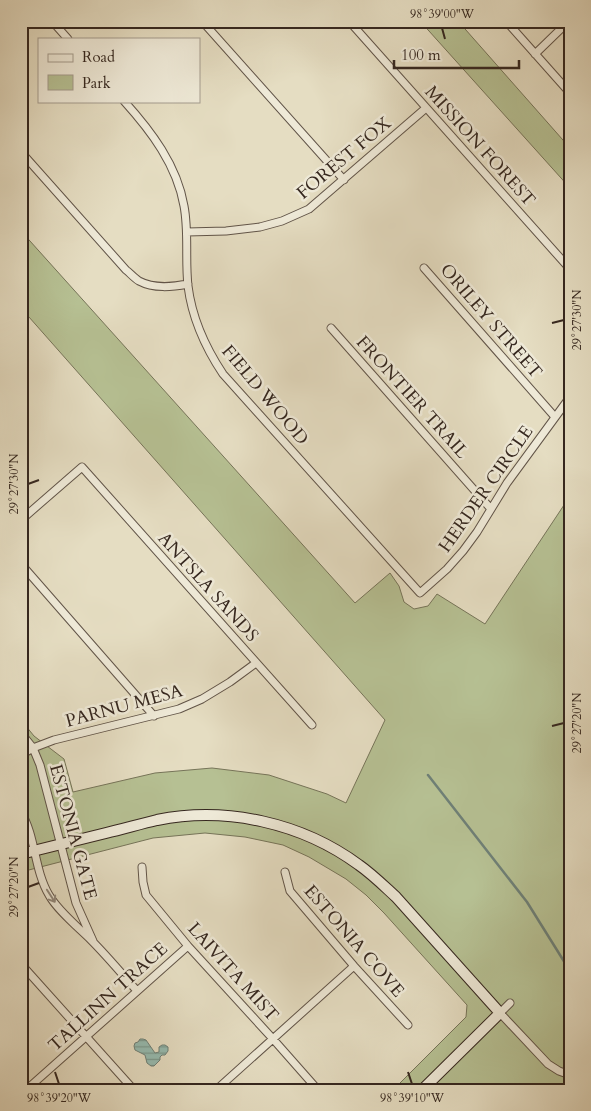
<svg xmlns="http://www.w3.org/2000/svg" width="591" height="1111" viewBox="0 0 591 1111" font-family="Cardo,serif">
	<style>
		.green { fill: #b6c093; stroke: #767459 }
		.water { fill: url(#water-rules); stroke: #6f8077 }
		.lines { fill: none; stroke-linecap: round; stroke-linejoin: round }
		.stream { stroke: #6f8077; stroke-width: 2.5 }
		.street-casing { stroke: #615448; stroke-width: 9 }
		.secondary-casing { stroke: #35271f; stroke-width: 12 }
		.street { stroke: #eee9d7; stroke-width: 7 }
		.secondary { stroke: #eee9d7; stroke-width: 10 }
		.oneway { stroke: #92887b }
		.ticks { fill: none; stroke: #35271f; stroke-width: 2 }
		.labels { text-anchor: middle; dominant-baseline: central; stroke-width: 5; stroke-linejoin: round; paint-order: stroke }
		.street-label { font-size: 18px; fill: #35271f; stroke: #eee9d7 }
		.neatline { fill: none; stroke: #35271f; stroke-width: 2 }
		.ticks-label { font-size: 12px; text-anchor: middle; fill: #35271f }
	</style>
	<defs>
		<pattern id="water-rules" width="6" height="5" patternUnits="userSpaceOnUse" patternTransform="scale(1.25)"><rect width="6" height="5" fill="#96bcb1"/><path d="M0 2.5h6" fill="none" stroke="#7b998f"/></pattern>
	</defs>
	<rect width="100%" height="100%" fill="#e5ddc2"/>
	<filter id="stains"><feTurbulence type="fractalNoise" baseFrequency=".004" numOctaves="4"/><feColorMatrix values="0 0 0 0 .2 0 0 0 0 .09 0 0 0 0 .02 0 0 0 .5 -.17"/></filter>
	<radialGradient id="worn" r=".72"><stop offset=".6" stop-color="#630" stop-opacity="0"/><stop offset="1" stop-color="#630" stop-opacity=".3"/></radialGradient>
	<path class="green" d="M 420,21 L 458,21 L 570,148 L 570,188 Z
		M 21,231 L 355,603 L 390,573 L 399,586 L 404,602 L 414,609 L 428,606 L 437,594 L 485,624 L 570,496 L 570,1090 L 393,1090 L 466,1017 L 467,1005 L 384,913 L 366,895 L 346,879 L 309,857 L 283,845 L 245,837 L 205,833 L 153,838 L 21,872 L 21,720 L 34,736 L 64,759 L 73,792 L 155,773 L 212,768 L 269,775 L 327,794 L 346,803 L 385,720 L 21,308 Z"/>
	<path class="water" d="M 140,1039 L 143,1039 L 146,1040 L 155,1053 L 159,1052 L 159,1047 L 162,1045 L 165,1045 L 168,1047 L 168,1051 L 165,1055 L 162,1055 L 160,1057 L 160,1060 L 154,1066 L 151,1066 L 147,1063 L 145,1055 L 135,1050 L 134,1046 L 135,1043 L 138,1042 Z"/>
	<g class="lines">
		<path class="stream" d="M 428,775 L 527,902 L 570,971"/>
		<g class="street-casing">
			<path id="street" d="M 52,21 L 68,39
				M 202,21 L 344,180
				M 349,21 L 570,269
				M 506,21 L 570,93
				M 535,54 L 569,21
				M 124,101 C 151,131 177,165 184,206 C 189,232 185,259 188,286 C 192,318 205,347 223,374 L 420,593 L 447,569 L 463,551 L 477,532 L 507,483 L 570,397
				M 21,152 L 126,270 C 130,273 134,278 139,281 C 154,289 172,287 188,284
				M 187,232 L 226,231 L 260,227 L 282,221 L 309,209 L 426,108
				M 424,268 L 555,417
				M 331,328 L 491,509
				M 21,520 L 82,467 L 312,725
				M 21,564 L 154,716
				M 21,733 L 33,748 L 40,765 L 76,903 L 93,941
				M 21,755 L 33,748 L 54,740 L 179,709 L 202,699 L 230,682 L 256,663
				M 21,812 C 36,837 34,870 49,895 C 58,911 78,927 91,940 C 107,956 122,974 137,991
				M 142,867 L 143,882 L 146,895 L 188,946 L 273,1039 L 318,1090
				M 285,872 L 290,891 L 354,966 L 408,1025
				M 21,964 L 134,1090
				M 510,1003 L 500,1013 L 548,1064 L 559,1071 L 570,1075
				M 26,1090 L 188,946
				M 216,1090 L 354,966"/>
		</g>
		<g class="secondary-casing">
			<path id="secondary" d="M 21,854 C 49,847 78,840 106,833 C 123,829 140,824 157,820 C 227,806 302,823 359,865 C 372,874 384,886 396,897 L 500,1013 L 422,1090"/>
		</g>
		<use href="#street" class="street"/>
		<use href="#secondary" class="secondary"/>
	</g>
	<defs><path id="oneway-shaft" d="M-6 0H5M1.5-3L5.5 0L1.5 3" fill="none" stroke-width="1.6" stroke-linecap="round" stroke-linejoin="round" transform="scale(1.25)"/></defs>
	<use class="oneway" href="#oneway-shaft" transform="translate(51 896) rotate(57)"/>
	<path class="ticks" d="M 442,28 L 445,39M 552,323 L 564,320M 28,484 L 39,480M 552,726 L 564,723M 28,887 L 39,883M 55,1072 L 59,1084M 408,1072 L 412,1084"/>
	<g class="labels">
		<g class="street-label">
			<text transform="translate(480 146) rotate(48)">MISSION FOREST</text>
			<text transform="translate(344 158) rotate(-40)">FOREST FOX</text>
			<text transform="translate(491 321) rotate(49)">ORILEY STREET</text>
			<text transform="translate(265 395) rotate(50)">FIELD WOOD</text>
			<text transform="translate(412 397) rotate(48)">FRONTIER TRAIL</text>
			<text transform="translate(486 489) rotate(-55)">HERDER CIRCLE</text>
			<text transform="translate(208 587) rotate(48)">ANTSLA SANDS</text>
			<text transform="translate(124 706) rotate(-15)">PARNU MESA</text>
			<text transform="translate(73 832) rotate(75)">ESTONIA GATE</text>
			<text transform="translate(354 941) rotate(49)">ESTONIA COVE</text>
			<text transform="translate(233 972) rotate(48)">LAIVITA MIST</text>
			<text transform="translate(108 997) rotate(-42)">TALLINN TRACE</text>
		</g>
	</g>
	<rect width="591" height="1111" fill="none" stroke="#e5ddc2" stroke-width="55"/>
	<rect x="38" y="38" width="162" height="65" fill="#eee9d7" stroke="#a49b8d"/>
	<rect x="48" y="54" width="25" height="8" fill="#eee9d7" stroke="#a49b8d"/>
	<text x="82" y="62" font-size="15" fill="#35271f">Road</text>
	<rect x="48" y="75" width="25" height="15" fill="#b6c093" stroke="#a49b8d"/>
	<text x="82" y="88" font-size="15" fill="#35271f">Park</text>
	<path d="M394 60v8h125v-8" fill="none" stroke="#35271f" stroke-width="2.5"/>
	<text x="401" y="60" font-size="15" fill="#35271f" stroke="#eee9d7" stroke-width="4" paint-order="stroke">100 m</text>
	<rect x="28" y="28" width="536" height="1056" class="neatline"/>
	<g class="ticks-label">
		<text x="442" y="18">98°39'00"W</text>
		<text transform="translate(577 320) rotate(-90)" y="4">29°27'30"N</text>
		<text transform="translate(14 484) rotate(-90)" y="4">29°27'30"N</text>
		<text transform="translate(577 723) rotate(-90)" y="4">29°27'20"N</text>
		<text transform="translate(14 887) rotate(-90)" y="4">29°27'20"N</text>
		<text x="59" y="1102">98°39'20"W</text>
		<text x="412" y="1102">98°39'10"W</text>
	</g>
	<rect width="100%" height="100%" filter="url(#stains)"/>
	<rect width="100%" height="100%" fill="url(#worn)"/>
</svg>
